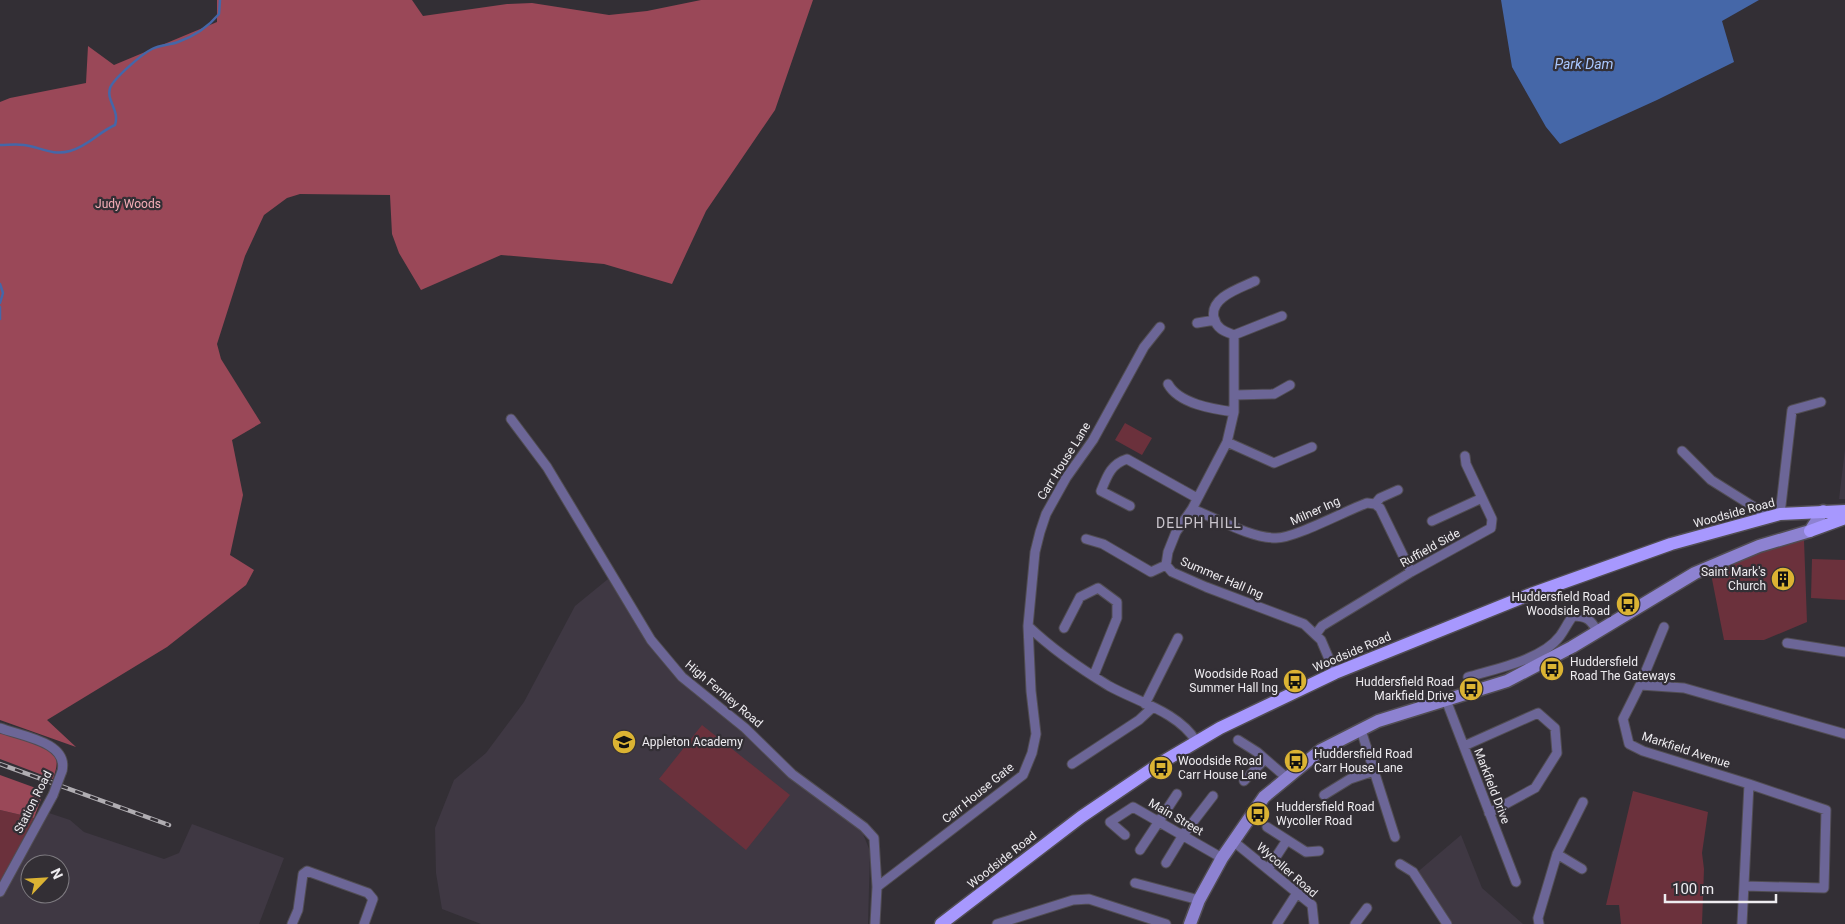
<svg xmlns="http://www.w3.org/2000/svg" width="1845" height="924" viewBox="0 0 1845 924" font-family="Roboto,sans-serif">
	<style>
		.built { fill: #3f3843; fill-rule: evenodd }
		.green { fill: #6b313c }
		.forest { fill: #9a4858 }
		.water { fill: #4567a8 }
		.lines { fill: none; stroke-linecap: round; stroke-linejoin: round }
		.stream { stroke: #4567a8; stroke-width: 2.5 }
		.minor-casing { stroke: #514d53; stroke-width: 11 }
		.secondary-casing { stroke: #514d53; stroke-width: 15 }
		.primary-casing { stroke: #514d53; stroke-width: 15 }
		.minor { stroke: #6c6697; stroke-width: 9 }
		.secondary { stroke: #8d82d1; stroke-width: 12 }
		.primary { stroke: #a798fe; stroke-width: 12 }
		.rail-casing { stroke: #b0adb2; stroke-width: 4.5 }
		.rail { stroke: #332f35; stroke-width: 2.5; stroke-dasharray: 8; stroke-linecap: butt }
		.minor-bridge-casing { stroke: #514d53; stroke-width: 11; stroke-linecap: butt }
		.minor-bridge { stroke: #6c6697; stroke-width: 9 }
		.labels { text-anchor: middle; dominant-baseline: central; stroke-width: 4.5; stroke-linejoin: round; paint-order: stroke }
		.park-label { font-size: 12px; fill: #f6aeb8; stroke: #332f35 }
		.street-label { font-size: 12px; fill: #eeecf0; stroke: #332f35 }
		.poi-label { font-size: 12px; fill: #eeecf0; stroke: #332f35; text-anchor: start }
		.water-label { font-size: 14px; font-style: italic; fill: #a9c7fe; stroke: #332f35 }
		.neighbourhood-label { font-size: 14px; letter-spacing: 1px; fill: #cac5cd; stroke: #332f35 }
	</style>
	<rect width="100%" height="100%" fill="#332f35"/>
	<path class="built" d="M 1845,449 L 1845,499 L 1839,499 Z
		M 608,579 L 647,639 L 743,730 L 777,765 L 861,829 L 870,851 L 868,924 L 481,924 L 442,909 L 436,873 L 435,828 L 454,780 L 486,753 L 524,702 L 575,606 Z
		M 46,812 L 70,820 L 84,832 L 164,859 L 179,853 L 192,824 L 284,858 L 259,924 L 0,924 L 0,898 ZM 30,864 L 60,864 L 60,894 L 30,894 Z
		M 1461,835 L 1482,888 L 1523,924 L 1453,924 L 1414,875 Z"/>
	<path class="green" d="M 1125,423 L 1152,438 L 1142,455 L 1115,440 Z
		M 1804,540 L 1807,622 L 1764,640 L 1724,640 L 1711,574 L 1762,552 Z
		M 1812,559 L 1845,560 L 1845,600 L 1811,598 Z
		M 702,725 L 790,795 L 746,850 L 659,779 Z
		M 1633,791 L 1708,812 L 1702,853 L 1704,869 L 1702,924 L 1621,924 L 1619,905 L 1606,905 Z
		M 0,810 L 34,818 L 0,883 Z"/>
	<path class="forest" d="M 217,0 L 412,0 L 423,16 L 507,4 L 532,3 L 609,15 L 647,11 L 701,0 L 813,0 L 775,110 L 706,211 L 672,284 L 604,264 L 501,255 L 421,290 L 399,253 L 392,234 L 390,195 L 300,194 L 287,198 L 264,215 L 245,256 L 217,344 L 221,359 L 261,423 L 232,440 L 243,495 L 230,555 L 254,570 L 246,585 L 167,647 L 47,720 L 76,747 L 0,720 L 0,102 L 10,98 L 86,83 L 88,46 L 114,65 L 217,22 Z
		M 0,732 C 12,736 49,745 55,756 C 59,763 55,772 53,779 L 0,759 Z
		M 0,775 L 44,791 L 34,818 L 0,810 Z"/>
	<path class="water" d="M 1501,0 L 1759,0 L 1722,21 L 1734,62 L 1657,100 L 1560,144 L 1546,127 L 1512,67 Z"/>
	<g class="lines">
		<path class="stream" d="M 0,145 C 8,145 16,144 24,145 C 40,147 52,156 70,151 C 88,146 99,132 115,125 C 120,110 106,101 110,88 C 114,78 142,54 152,49 C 160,45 170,45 178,42 C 195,36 208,27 219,14 L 220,0
			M 0,284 L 3,293 L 0,303
			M 0,307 L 0,319"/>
		<g class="minor-casing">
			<path id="minor" d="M 1255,281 C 1241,288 1209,297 1214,318 C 1217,329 1224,331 1234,335 L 1282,316
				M 1197,323 L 1215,320
				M 1234,335 L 1234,412 L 1227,442 L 1192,509 L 1176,532 L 1168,552 L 1166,565 L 1172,572 L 1206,587 L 1304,624 L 1321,640 L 1335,673
				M 1168,384 C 1179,404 1213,409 1234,412
				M 1235,395 L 1274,394 L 1290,385
				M 511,419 L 547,467 L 651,640 L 682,677 L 745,728 L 792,774 L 864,827 L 874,838 L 877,887 L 875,924
				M 1227,442 L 1274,463 L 1312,447
				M 1682,451 L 1711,480 L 1770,517
				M 1375,504 L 1380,498 L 1398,490
				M 1130,506 L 1101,491 C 1107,476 1111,464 1127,459 L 1197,498
				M 1192,509 C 1216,518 1250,538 1276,538 C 1295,538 1345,511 1367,503 L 1375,504 L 1380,508 L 1411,572
				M 1780,514 L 1792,410 L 1821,402
				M 1432,521 L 1482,498
				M 1086,539 L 1103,544 L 1151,572 L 1166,565
				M 1028,626 C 1052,649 1081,669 1109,686 C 1138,702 1178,712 1196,741
				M 1064,628 L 1080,597 L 1098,588 L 1117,602 L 1117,618 L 1094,675
				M 1316,634 L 1322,626 L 1411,572 L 1491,528 L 1492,519 L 1466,464 L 1465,456
				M 1787,643 L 1845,652
				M 1468,677 C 1495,669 1542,660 1560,636 C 1565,629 1568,622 1573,616 C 1587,616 1591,620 1597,631
				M 1640,685 L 1664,627
				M 1446,700 L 1516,882
				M 1145,704 L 1178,638
				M 0,728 C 21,736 69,742 62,771
				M 1361,730 L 1395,837
				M 1238,740 L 1257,752 L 1287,778
				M 1464,746 L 1538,713 L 1555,728 L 1557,753 L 1535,788 L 1489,813
				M 1072,764 L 1139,720 L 1152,708
				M 1244,781 L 1265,759
				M 1324,795 L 1350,779 L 1374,771
				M 1267,827 L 1306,852 L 1319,851
				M 1125,835 L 1110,822 L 1133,807 L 1222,858
				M 1233,841 L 1312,905 L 1314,924
				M 1140,850 L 1177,794
				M 1557,854 L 1582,869
				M 1166,863 L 1183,835 L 1213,796
				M 1400,864 L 1413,872 L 1447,924
				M 1268,869 L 1287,840
				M 1135,883 L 1199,900
				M 1744,886 L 1824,888 L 1826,810 L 1749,784
				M 877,887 L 1023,775 L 1032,753 L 1036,734 L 1031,691 L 1028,626 L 1035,552 L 1040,532 L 1046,514 L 1066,478 L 1093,440 L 1144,347 L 1160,327
				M 0,892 L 53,795
				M 292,924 L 298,910 L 303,874 L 307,871 L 368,893 L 373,899 L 364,924
				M 997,924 L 1073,900 L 1089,899 L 1166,924
				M 1277,924 L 1297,893
				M 1355,924 L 1367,908
				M 1539,924 L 1538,918 L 1557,854 L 1583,802
				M 1742,924 L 1749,784 L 1643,751 L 1629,744 L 1623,719 L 1640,685 L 1684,688 L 1845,734"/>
		</g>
		<g class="secondary-casing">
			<path id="secondary" d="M 1190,924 L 1199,900 L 1222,858 L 1264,797 L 1321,750 L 1378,721 L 1507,681 L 1572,647 L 1695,573 L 1759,546 L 1810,531 L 1823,511"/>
		</g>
		<g class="primary-casing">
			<path id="primary" d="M 1810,531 L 1845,518
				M 941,924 L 1081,817 L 1159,764 L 1220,728 L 1335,673 L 1531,594 L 1671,544 L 1780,514 L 1845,511"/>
		</g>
		<use href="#minor" class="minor"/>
		<use href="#secondary" class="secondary"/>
		<use href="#primary" class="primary"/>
		<g class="rail-casing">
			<path id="rail" d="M 0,764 L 169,825"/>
		</g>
		<use href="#rail" class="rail"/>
		<g class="minor-bridge-casing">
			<path id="minor-bridge" d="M 53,795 L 62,771"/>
		</g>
		<use href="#minor-bridge" class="minor-bridge"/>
	</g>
	<defs>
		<g id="building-disc" transform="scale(1.25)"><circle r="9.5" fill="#dbb333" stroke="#332f35"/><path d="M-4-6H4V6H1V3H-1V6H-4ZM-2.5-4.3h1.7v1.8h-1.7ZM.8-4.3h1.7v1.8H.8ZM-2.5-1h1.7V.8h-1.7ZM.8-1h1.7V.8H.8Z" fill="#111"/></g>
		<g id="bus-disc" transform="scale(1.25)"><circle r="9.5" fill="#dbb333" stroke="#332f35"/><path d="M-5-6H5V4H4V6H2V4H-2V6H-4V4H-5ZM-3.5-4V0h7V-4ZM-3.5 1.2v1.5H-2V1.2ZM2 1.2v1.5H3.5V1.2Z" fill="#111"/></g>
		<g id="school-disc" transform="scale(1.25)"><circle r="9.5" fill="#dbb333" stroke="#332f35"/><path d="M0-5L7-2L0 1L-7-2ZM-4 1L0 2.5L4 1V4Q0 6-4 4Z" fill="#111"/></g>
	</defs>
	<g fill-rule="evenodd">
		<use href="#building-disc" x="1783" y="579"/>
		<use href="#bus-disc" x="1628" y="604"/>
		<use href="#bus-disc" x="1552" y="669"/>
		<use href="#bus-disc" x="1295" y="681"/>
		<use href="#bus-disc" x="1471" y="689"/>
		<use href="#school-disc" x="624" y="742"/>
		<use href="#bus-disc" x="1296" y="761"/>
		<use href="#bus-disc" x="1161" y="768"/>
		<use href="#bus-disc" x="1258" y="814"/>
	</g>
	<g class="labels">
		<g class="park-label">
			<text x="128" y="204">Judy Woods</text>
		</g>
		<g class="street-label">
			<text transform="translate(1064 461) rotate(-58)">Carr House Lane</text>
			<text transform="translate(1315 511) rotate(-24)">Milner Ing</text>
			<text transform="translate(1734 513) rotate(-15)">Woodside Road</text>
			<text transform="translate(1430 548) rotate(-29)">Ruffield Side</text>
			<text transform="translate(1222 578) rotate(23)">Summer Hall Ing</text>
			<text transform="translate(1352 652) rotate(-23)">Woodside Road</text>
			<text transform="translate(724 694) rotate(40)">High Fernley Road</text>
			<text transform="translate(1686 750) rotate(18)">Markfield Avenue</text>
			<text transform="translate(1492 786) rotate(69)">Markfield Drive</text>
			<text transform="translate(978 793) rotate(-39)">Carr House Gate</text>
			<text transform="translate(33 802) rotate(-63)">Station Road</text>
			<text transform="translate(1176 817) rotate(30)">Main Street</text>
			<text transform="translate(1002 860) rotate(-38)">Woodside Road</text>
			<text transform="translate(1287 870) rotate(41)">Wycoller Road</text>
		</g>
		<g class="poi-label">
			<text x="1766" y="572" text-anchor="end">Saint Mark's<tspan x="1766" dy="14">Church</tspan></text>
			<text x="1610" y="597" text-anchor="end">Huddersfield Road<tspan x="1610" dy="14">Woodside Road</tspan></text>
			<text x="1570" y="662">Huddersfield<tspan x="1570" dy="14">Road The Gateways</tspan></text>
			<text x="1278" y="674" text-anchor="end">Woodside Road<tspan x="1278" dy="14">Summer Hall Ing</tspan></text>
			<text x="1454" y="682" text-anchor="end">Huddersfield Road<tspan x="1454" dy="14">Markfield Drive</tspan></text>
			<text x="642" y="742">Appleton Academy</text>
			<text x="1314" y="754">Huddersfield Road<tspan x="1314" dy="14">Carr House Lane</tspan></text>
			<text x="1178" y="761">Woodside Road<tspan x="1178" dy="14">Carr House Lane</tspan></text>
			<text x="1276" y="807">Huddersfield Road<tspan x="1276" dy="14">Wycoller Road</tspan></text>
		</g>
		<g class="water-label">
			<text x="1584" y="64">Park Dam</text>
		</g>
		<g class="neighbourhood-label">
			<text x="1199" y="523">DELPH HILL</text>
		</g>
	</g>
	<g transform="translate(45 879) rotate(65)"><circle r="24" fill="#332f35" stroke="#7e7b80"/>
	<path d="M0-4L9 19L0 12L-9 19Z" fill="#dbb333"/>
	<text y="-8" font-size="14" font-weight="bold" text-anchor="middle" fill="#eeecf0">N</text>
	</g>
	<path d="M1665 894v8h111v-8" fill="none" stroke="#eeecf0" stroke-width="2.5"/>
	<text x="1672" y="894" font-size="15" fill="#eeecf0" stroke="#332f35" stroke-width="4" paint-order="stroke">100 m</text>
</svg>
